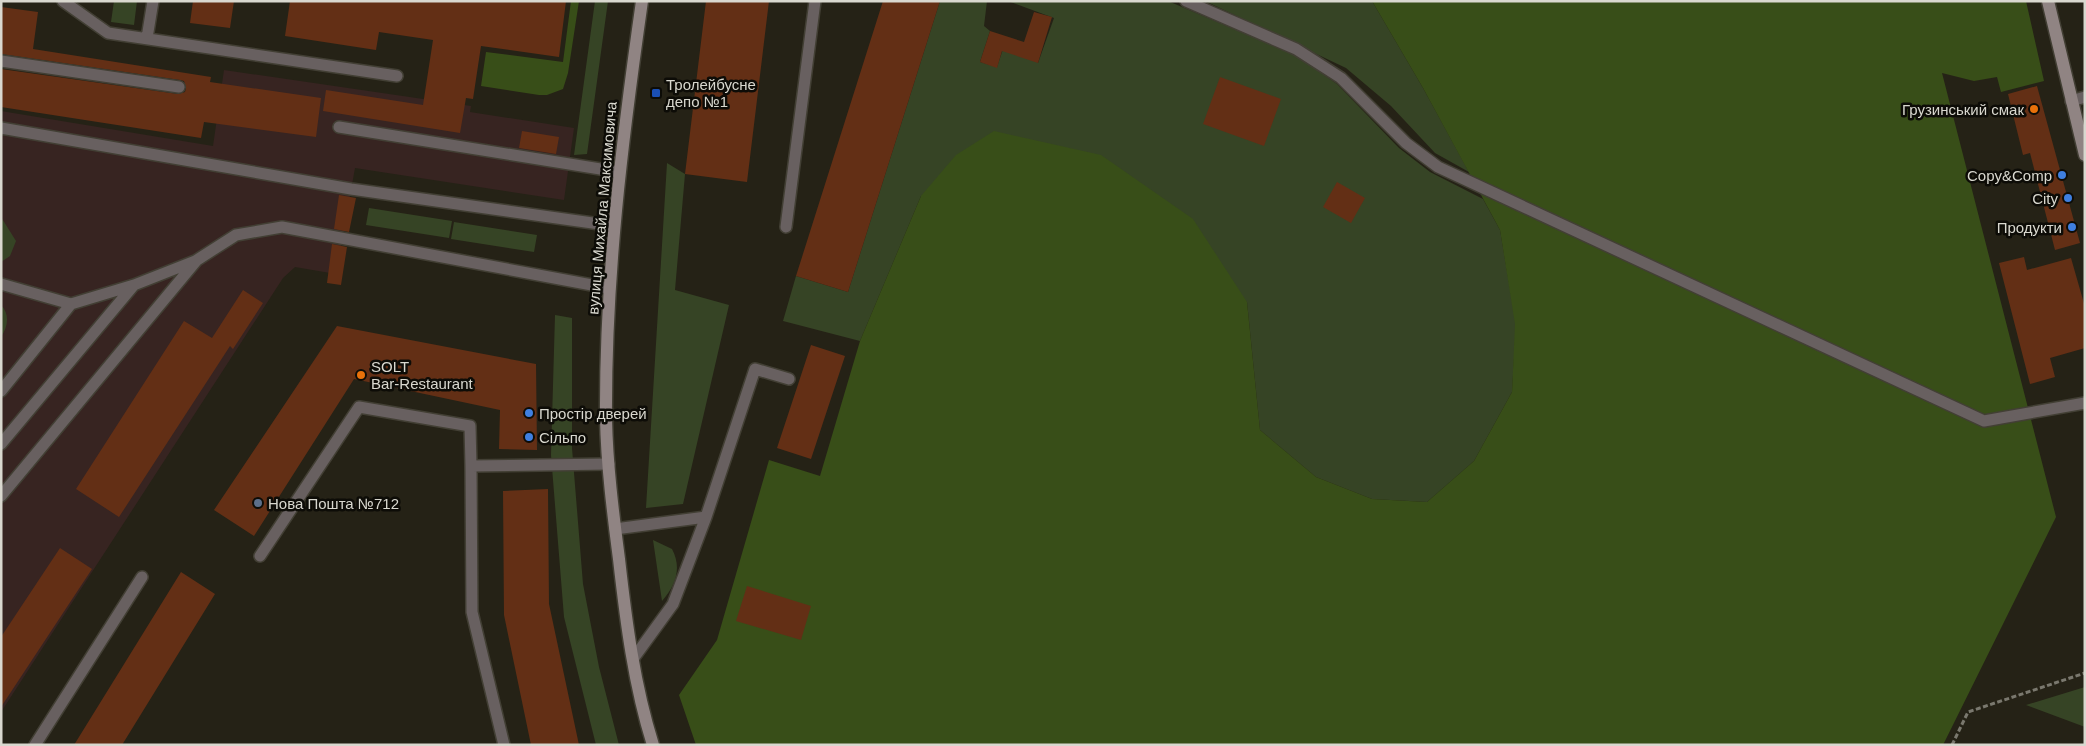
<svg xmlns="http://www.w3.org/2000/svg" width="2086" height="746" viewBox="0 0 2086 746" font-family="Arial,sans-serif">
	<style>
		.industrial { fill: #372421 }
		.green { fill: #364425 }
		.forest { fill: #384e18 }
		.building { fill: #632f15 }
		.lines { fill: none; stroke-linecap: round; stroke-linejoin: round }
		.lane-casing { stroke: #423f34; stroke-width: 14 }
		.secondary-casing { stroke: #423f34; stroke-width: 15 }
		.path { stroke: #7a786e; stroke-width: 3; stroke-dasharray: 5 2.5; stroke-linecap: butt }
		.lane { stroke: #686060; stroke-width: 11 }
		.secondary { stroke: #908483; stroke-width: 12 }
		.transit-dot { fill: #1a4fb4; stroke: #0d0c07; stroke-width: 2 }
		.food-dot { fill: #e8710a; stroke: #0d0c07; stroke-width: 2 }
		.shop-dot { fill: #3f7fe0; stroke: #0d0c07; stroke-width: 2 }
		.service-dot { fill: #5c6f8a; stroke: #0d0c07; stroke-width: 2 }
		.labels { text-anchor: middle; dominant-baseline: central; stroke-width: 5; stroke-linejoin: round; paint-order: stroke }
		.poi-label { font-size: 15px; fill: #d9d8cf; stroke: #0d0c07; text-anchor: start }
		.street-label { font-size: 15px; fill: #d9d8cf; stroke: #0d0c07 }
	</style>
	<rect width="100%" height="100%" fill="#252216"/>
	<path class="industrial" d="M 224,70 L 471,106 L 470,112 L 574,128 L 564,200 L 355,168 L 336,274 L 295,267 L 283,278 L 1,712 L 1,111 L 213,146 Z"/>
	<path class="green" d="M 114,1 L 137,1 L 134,25 L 111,22 Z
		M 595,1 L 608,1 L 587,154 L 574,155 Z
		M 940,1 L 987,1 L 984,26 L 990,31 L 980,62 L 997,67 L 1007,37 L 1038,63 L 1054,18 L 1008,1 L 1168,1 L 1297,56 L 1337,84 L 1399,148 L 1430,172 L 1483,199 L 1500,230 L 1516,324 L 1512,392 L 1474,461 L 1427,502 L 1372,499 L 1316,477 L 1260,430 L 1247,302 L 921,196 L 860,341 L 783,321 L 796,276 L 848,292 Z
		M 1205,1 L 1372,1 L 1423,88 L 1469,172 L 1435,153 L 1391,106 L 1346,68 Z
		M 667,163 L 685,174 L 675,290 L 729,305 L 683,504 L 646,508 Z
		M 369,208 L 452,221 L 449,238 L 366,225 Z
		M 1,217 L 16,241 L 10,256 L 1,262 Z
		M 454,222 L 537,235 L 534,252 L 451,239 Z
		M 1,305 C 10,314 8,327 1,337 Z
		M 555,315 L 572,318 L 572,448 L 583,584 L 599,667 L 619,745 L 596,745 L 564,617 L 551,455 Z
		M 653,540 L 672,549 C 682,568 676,585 662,601 Z
		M 2085,687 L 2085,727 L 2026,705 Z"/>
	<path class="forest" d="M 571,1 L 579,1 L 568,73 L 563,89 L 547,95 L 539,95 L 481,86 L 486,52 L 563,62 Z
		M 1372,1 L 2026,1 L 2044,81 L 2001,92 L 1997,77 L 1974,81 L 1942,73 L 2056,517 L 1943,745 L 696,745 L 679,695 L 717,640 L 769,460 L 820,476 L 860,341 L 921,196 L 956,155 L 994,131 L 1101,155 L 1193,219 L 1247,302 L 1260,430 L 1316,477 L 1372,499 L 1427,502 L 1474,461 L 1512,392 L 1515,324 L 1500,230 L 1423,88 Z"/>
	<path class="building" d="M 193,1 L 234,1 L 230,28 L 190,23 Z
		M 290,1 L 566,1 L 559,57 L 481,46 L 473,99 L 466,98 L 460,133 L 323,111 L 326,90 L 423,105 L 433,40 L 379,32 L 376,50 L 285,36 Z
		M 706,1 L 769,1 L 747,182 L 685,174 Z
		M 883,1 L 940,1 L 848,292 L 796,276 Z
		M 1,7 L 38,12 L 33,49 L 211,77 L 210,82 L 321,98 L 316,137 L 204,122 L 201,138 L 1,107 L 1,69 L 178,94 L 185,92 L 186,88 L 184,81 L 180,80 L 1,54 Z
		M 1034,12 L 1052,17 L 1038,63 L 1002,51 L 997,68 L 980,62 L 990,31 L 1024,42 Z
		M 1220,77 L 1281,99 L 1264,146 L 1203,124 Z
		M 2037,86 L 2080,243 L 2055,250 L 2030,153 L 2023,155 L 2008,94 Z
		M 522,131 L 559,137 L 556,154 L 519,148 Z
		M 1337,182 L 1365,198 L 1351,223 L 1323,207 Z
		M 339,195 L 356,198 L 349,232 L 334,229 Z
		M 332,244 L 347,247 L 341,285 L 327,283 Z
		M 2024,257 L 2027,270 L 2071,258 L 2085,307 L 2085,348 L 2050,358 L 2055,377 L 2030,384 L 1999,263 Z
		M 243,290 L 263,303 L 233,349 L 230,346 L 119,517 L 76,489 L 184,321 L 212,338 Z
		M 337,326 L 536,364 L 537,450 L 499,449 L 500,410 L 354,379 L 254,536 L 214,510 Z
		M 811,345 L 845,356 L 811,459 L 777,448 Z
		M 548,489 L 549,604 L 579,745 L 531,745 L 504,615 L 503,491 Z
		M 60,548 L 92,569 L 1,707 L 1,637 Z
		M 181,572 L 215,594 L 122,745 L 74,745 Z
		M 747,586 L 811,606 L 801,640 L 736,621 Z"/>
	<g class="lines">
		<g class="lane-casing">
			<path id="lane" d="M 63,1 L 108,33 L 397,76
				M 1186,1 L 1296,49 L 1341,78 L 1406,143 L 1438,167 L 1984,421 L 2085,403
				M 147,38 L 153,1
				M 1,61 L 179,87
				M 2071,101 L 2085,97
				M 339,127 L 619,172
				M 1,128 L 351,189 L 614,226
				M 786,227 L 815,1
				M 1,284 L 71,304
				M 1,391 L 71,304 L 134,285
				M 1,444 L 134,285 L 195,261
				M 1,496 L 197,260 L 236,235 L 282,227 L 608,288
				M 615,529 L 706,517 L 755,369 L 789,379
				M 260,556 L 359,407 L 470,426 L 471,466
				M 633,659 L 673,604 L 706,517
				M 35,745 L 142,577
				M 504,745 L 472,612 L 471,466 L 609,464"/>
		</g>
		<g class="secondary-casing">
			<path id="secondary" d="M 642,1 C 622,141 605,277 606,419 C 607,466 613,513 619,559 C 626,621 634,685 653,745
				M 2048,1 L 2085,155"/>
		</g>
		<path class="path" d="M 1952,745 L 1968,712 L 2085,673"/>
		<use href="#lane" class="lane"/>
		<use href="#secondary" class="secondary"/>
	</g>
	<rect class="transit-dot" x="651" y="88" width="10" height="10" rx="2.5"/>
	<g class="food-dot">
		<circle cx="2034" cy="109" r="5"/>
		<circle cx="361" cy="375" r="5"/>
	</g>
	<g class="shop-dot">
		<circle cx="2062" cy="175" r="5"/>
		<circle cx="2068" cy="198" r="5"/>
		<circle cx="2072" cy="227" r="5"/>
		<circle cx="529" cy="413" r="5"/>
		<circle cx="529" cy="437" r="5"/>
	</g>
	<circle class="service-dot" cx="258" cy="503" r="5"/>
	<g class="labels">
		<g class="poi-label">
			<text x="666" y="84">Тролейбусне<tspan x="666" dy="17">депо №1</tspan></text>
			<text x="2024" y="109" text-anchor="end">Грузинський смак</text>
			<text x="2052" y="175" text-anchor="end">Copy&amp;Comp</text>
			<text x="2058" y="198" text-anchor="end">City</text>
			<text x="2062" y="227" text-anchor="end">Продукти</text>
			<text x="371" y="366">SOLT<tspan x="371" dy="17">Bar-Restaurant</tspan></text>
			<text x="539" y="413">Простір дверей</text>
			<text x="539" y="437">Сільпо</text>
			<text x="268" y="503">Нова Пошта №712</text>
		</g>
		<g class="street-label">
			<text transform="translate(602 208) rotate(-85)">вулиця Михайла Максимовича</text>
		</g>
	</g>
	<rect width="2086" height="746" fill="none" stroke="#d9d8cf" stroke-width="5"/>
</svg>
